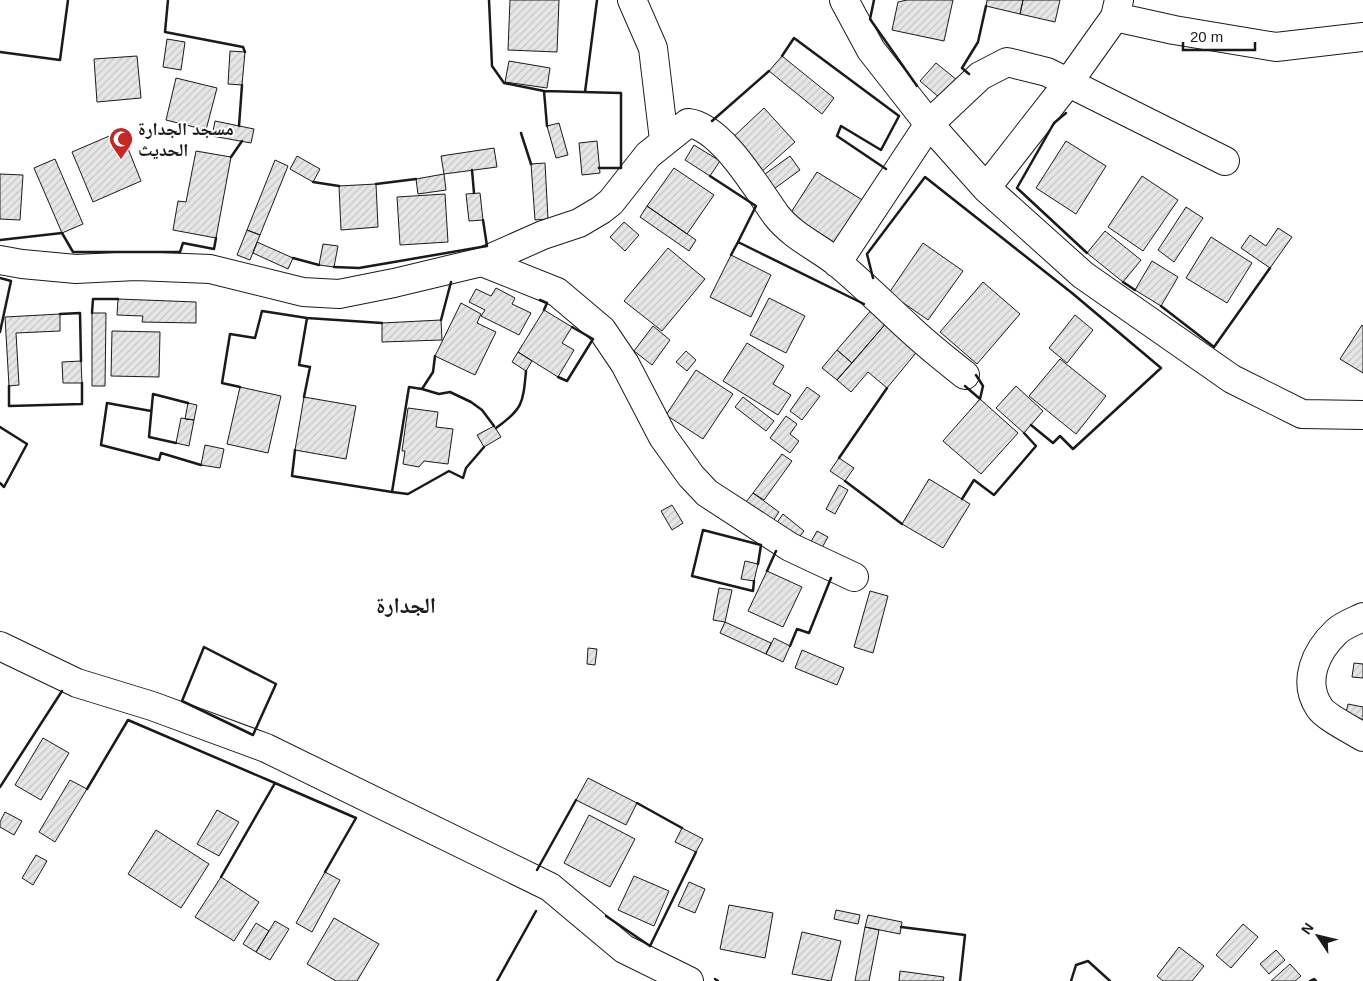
<svg xmlns="http://www.w3.org/2000/svg" width="1363" height="981" viewBox="0 0 1363 981" font-family="Helvetica,'Noto Naskh Arabic',sans-serif">
	<style>
		.building { fill: url(#building-hatch); stroke: #1a1a1a }
		.lines { fill: none; stroke-linecap: round; stroke-linejoin: round }
		.minor-casing { stroke: #1a1a1a; stroke-width: 30 }
		.minor { stroke: #fff; stroke-width: 28 }
		.wall { stroke: #1a1a1a; stroke-width: 2.5 }
		.labels { text-anchor: middle; dominant-baseline: central; stroke-width: 4; stroke-linejoin: round; paint-order: stroke }
		.poi-label { font-size: 18px; font-weight: bold; fill: #1a1a1a; stroke: #fff; text-anchor: start }
		.district-label { font-size: 22px; font-weight: bold; fill: #1a1a1a; stroke: #fff }
	</style>
	<defs>
		<pattern id="building-hatch" width="6" height="6" patternUnits="userSpaceOnUse" patternTransform="scale(1.25)"><rect width="6" height="6" fill="#e6e6e6"/><path d="M-1 1l2-2M0 6l6-6M5 7l2-2" fill="none" stroke="#c5c5c5"/></pattern>
	</defs>
	<rect width="100%" height="100%" fill="#fff"/>
	<path class="building" d="M 510,0 L 559,0 L 557,52 L 508,50 Z
		M 907,0 L 953,0 L 944,41 L 892,30 L 898,2 Z
		M 987,0 L 1023,0 L 1020,14 L 986,6 Z
		M 1023,0 L 1060,0 L 1055,22 L 1020,14 Z
		M 167,39 L 185,42 L 181,70 L 163,67 Z
		M 230,51 L 245,52 L 242,85 L 228,84 Z
		M 137,56 L 141,98 L 97,102 L 94,59 Z
		M 782,56 L 834,98 L 822,114 L 769,71 Z
		M 509,61 L 550,68 L 547,88 L 505,82 Z
		M 936,63 L 957,80 L 941,99 L 920,81 Z
		M 176,78 L 217,88 L 206,130 L 166,120 Z
		M 764,108 L 795,142 L 759,174 L 729,141 Z
		M 215,121 L 254,129 L 251,143 L 212,136 Z
		M 559,123 L 568,155 L 556,158 L 547,126 Z
		M 121,131 L 141,181 L 93,202 L 72,152 Z
		M 597,141 L 600,173 L 582,175 L 579,143 Z
		M 1066,141 L 1106,166 L 1076,214 L 1036,188 Z
		M 694,145 L 720,161 L 710,176 L 685,160 Z
		M 494,148 L 497,167 L 444,174 L 441,156 Z
		M 196,151 L 231,157 L 216,238 L 173,230 L 178,201 L 186,202 Z
		M 297,156 L 320,169 L 313,182 L 290,169 Z
		M 790,156 L 800,170 L 771,191 L 761,177 Z
		M 55,159 L 83,224 L 62,233 L 34,168 Z
		M 275,160 L 288,166 L 260,235 L 247,230 Z
		M 545,163 L 548,219 L 535,220 L 531,164 Z
		M 674,168 L 714,195 L 687,234 L 647,206 Z
		M 817,172 L 864,201 L 837,244 L 790,214 Z
		M 0,174 L 23,175 L 20,220 L 0,219 Z
		M 444,174 L 446,190 L 418,194 L 416,179 Z
		M 1142,176 L 1178,200 L 1143,251 L 1108,227 Z
		M 376,184 L 378,227 L 341,230 L 339,186 Z
		M 480,193 L 483,220 L 469,221 L 466,194 Z
		M 445,194 L 448,242 L 400,245 L 397,197 Z
		M 647,206 L 696,240 L 689,251 L 640,217 Z
		M 1186,207 L 1203,218 L 1174,262 L 1158,250 Z
		M 624,222 L 639,235 L 625,251 L 610,237 Z
		M 1278,228 L 1292,237 L 1270,268 L 1241,248 L 1250,235 L 1266,246 Z
		M 247,230 L 260,235 L 250,260 L 237,255 Z
		M 1105,231 L 1141,260 L 1123,282 L 1087,253 Z
		M 1211,237 L 1252,263 L 1227,303 L 1186,278 Z
		M 257,242 L 293,258 L 288,269 L 253,253 Z
		M 923,243 L 963,271 L 928,320 L 889,293 Z
		M 323,244 L 338,246 L 334,267 L 319,265 Z
		M 668,248 L 705,279 L 662,331 L 624,301 Z
		M 731,255 L 771,275 L 751,317 L 710,297 Z
		M 1152,261 L 1178,277 L 1161,306 L 1135,290 Z
		M 983,282 L 1020,314 L 977,364 L 940,332 Z
		M 496,288 L 515,298 L 512,304 L 531,313 L 519,335 L 481,316 L 485,310 L 469,302 L 476,289 L 491,296 Z
		M 769,298 L 805,316 L 786,353 L 750,335 Z
		M 118,299 L 196,302 L 196,323 L 142,322 L 143,316 L 117,315 Z
		M 461,303 L 481,314 L 477,323 L 496,332 L 475,375 L 435,356 Z
		M 873,308 L 888,321 L 852,363 L 837,350 Z
		M 544,310 L 572,327 L 562,343 L 574,350 L 558,377 L 518,352 Z
		M 92,313 L 106,313 L 105,386 L 92,386 Z
		M 60,314 L 60,331 L 16,333 L 19,385 L 9,386 L 5,317 Z
		M 1075,315 L 1093,330 L 1067,363 L 1049,348 Z
		M 441,320 L 442,340 L 382,342 L 382,323 Z
		M 888,321 L 920,348 L 887,388 L 868,372 L 851,392 L 837,380 Z
		M 1362,325 L 1363,326 L 1363,373 L 1340,359 Z
		M 653,326 L 670,340 L 652,365 L 634,351 Z
		M 112,331 L 160,332 L 159,377 L 111,376 Z
		M 747,343 L 784,366 L 773,384 L 791,395 L 778,415 L 723,381 Z
		M 837,350 L 852,363 L 837,380 L 822,368 Z
		M 686,351 L 696,360 L 687,371 L 676,362 Z
		M 518,352 L 532,361 L 526,371 L 512,362 Z
		M 1060,359 L 1106,396 L 1076,434 L 1029,396 Z
		M 81,361 L 82,383 L 63,383 L 62,362 Z
		M 696,370 L 733,394 L 703,439 L 666,415 Z
		M 1016,386 L 1043,411 L 1024,433 L 996,408 Z
		M 240,387 L 281,396 L 268,453 L 227,444 Z
		M 807,387 L 820,396 L 802,420 L 790,411 Z
		M 304,397 L 356,406 L 346,459 L 295,450 Z
		M 743,397 L 774,421 L 766,431 L 735,407 Z
		M 980,399 L 1018,433 L 981,474 L 943,441 Z
		M 188,403 L 197,405 L 194,420 L 185,419 Z
		M 408,408 L 438,412 L 436,427 L 453,429 L 448,464 L 424,461 L 419,467 L 403,464 L 405,451 L 402,451 Z
		M 786,416 L 797,424 L 790,434 L 799,441 L 790,453 L 770,438 Z
		M 181,418 L 194,420 L 189,446 L 176,443 Z
		M 494,426 L 501,437 L 484,447 L 477,435 Z
		M 205,445 L 224,449 L 220,468 L 201,465 Z
		M 782,454 L 792,461 L 764,500 L 753,493 Z
		M 839,458 L 854,468 L 845,481 L 830,471 Z
		M 929,479 L 970,504 L 943,548 L 902,524 Z
		M 839,485 L 848,490 L 835,514 L 826,509 Z
		M 753,493 L 779,512 L 773,521 L 746,502 Z
		M 672,505 L 683,523 L 672,530 L 661,511 Z
		M 783,514 L 804,531 L 797,540 L 776,524 Z
		M 817,531 L 828,537 L 819,553 L 808,547 Z
		M 745,561 L 758,564 L 754,581 L 741,579 Z
		M 767,571 L 802,587 L 783,627 L 748,611 Z
		M 719,588 L 732,590 L 725,622 L 713,620 Z
		M 870,591 L 888,596 L 873,653 L 854,647 Z
		M 725,622 L 771,643 L 766,654 L 720,633 Z
		M 774,638 L 790,646 L 783,662 L 766,654 Z
		M 588,648 L 597,649 L 595,665 L 587,664 Z
		M 802,650 L 844,668 L 837,685 L 795,668 Z
		M 1354,663 L 1363,664 L 1363,678 L 1352,677 Z
		M 1348,704 L 1363,707 L 1363,721 L 1345,717 Z
		M 43,738 L 69,753 L 41,800 L 15,785 Z
		M 588,778 L 637,803 L 626,825 L 576,800 Z
		M 70,780 L 87,789 L 55,842 L 39,832 Z
		M 217,810 L 239,822 L 219,856 L 197,844 Z
		M 5,812 L 22,821 L 14,835 L 0,827 L 0,822 Z
		M 589,815 L 635,839 L 610,887 L 564,863 Z
		M 682,828 L 703,839 L 696,852 L 675,842 Z
		M 156,830 L 209,864 L 181,908 L 128,874 Z
		M 36,855 L 47,861 L 33,885 L 22,878 Z
		M 325,872 L 340,880 L 312,932 L 296,923 Z
		M 634,876 L 669,891 L 654,926 L 618,910 Z
		M 221,877 L 259,902 L 234,941 L 195,917 Z
		M 689,882 L 705,889 L 695,913 L 678,906 Z
		M 729,905 L 773,913 L 765,958 L 720,949 Z
		M 836,910 L 860,915 L 858,924 L 834,919 Z
		M 868,915 L 902,922 L 900,934 L 865,927 Z
		M 334,918 L 379,944 L 357,981 L 336,981 L 307,964 Z
		M 275,921 L 289,929 L 270,960 L 256,952 Z
		M 256,923 L 269,931 L 256,952 L 243,944 Z
		M 1243,924 L 1258,937 L 1231,968 L 1216,955 Z
		M 865,927 L 879,930 L 869,981 L 855,981 Z
		M 802,932 L 841,941 L 831,981 L 792,974 Z
		M 1179,947 L 1204,966 L 1192,981 L 1163,981 L 1157,976 Z
		M 1276,950 L 1285,960 L 1269,974 L 1260,964 Z
		M 1290,964 L 1301,976 L 1295,981 L 1271,981 Z
		M 900,971 L 944,977 L 943,981 L 899,981 Z"/>
	<g class="lines">
		<g class="minor-casing">
			<path id="minor" d="M 632,0 L 653,48 L 664,140
				M 844,0 L 871,50 L 929,124 L 986,188 L 1083,275 L 1232,379 L 1302,414 L 1363,415
				M 1115,17 L 1174,30 L 1276,47 L 1363,37
				M 986,188 L 1068,83 L 1115,17 L 1119,0
				M 0,260 L 22,264 L 76,269 L 136,266 L 210,269 L 303,292 L 339,294 L 394,283 L 482,262 L 543,235 L 579,223 L 601,210 L 611,202 L 648,155 L 688,123 C 722,127 757,189 776,215 C 793,237 818,247 839,264 C 863,284 886,307 909,328 C 927,345 946,360 965,375
				M 482,262 L 557,292 L 602,330 L 625,364 L 663,437 L 691,476 L 707,493 L 790,547 L 854,577
				M 837,263 L 929,124 L 980,76 L 1007,62 L 1047,72 L 1225,161
				M 1363,617 C 1355,621 1343,625 1336,632 C 1316,651 1302,681 1319,707 C 1325,717 1352,730 1363,737
				M 0,646 L 77,683 L 152,706 L 266,748 L 550,887 L 624,949 L 689,981"/>
		</g>
		<use href="#minor" class="minor"/>
		<path class="wall" d="M 168,0 L 165,32 L 243,47 L 245,52
			M 489,0 L 492,66 L 504,83 L 544,91
			M 874,0 L 870,19 L 917,86
			M 0,52 L 60,60 L 68,0
			M 782,56 L 794,38 L 899,116 L 881,150 L 841,126 L 837,136 L 886,169
			M 969,74 L 962,68 L 978,42 L 986,6
			M 585,92 L 597,0
			M 1066,113 L 1054,123 L 1017,188 L 1087,253
			M 712,121 L 769,71
			M 239,126 L 242,85
			M 547,126 L 544,91 L 621,93 L 621,168 L 599,168
			M 521,133 L 531,164
			M 231,157 L 242,141
			M 472,170 L 474,193
			M 710,176 L 756,206 L 738,242
			M 313,182 L 339,186
			M 376,184 L 416,179
			M 0,240 L 62,233 L 73,252 L 180,252 L 183,243 L 214,249 L 216,238
			M 731,255 L 738,242 L 864,304
			M 293,258 L 319,265
			M 334,267 L 359,268 L 487,246 L 483,220
			M 0,278 L 11,281 L 0,332
			M 873,278 L 867,254 L 925,177 L 1072,293 L 1161,368 L 1073,449 L 1060,436 L 1053,443 L 1031,425
			M 1123,282 L 1135,290
			M 540,300 L 547,303 L 544,310
			M 1161,306 L 1214,347 L 1270,268
			M 92,313 L 93,299 L 118,299
			M 60,314 L 80,313 L 81,361
			M 441,320 L 451,282
			M 435,356 L 433,372 L 422,389 L 409,387 L 392,492 L 408,494 L 449,471 L 463,478 L 466,468 L 484,447
			M 558,377 L 567,381 L 593,339 L 572,327
			M 9,386 L 9,406 L 82,404 L 82,383
			M 965,386 L 980,399 L 983,386 L 976,375
			M 240,387 L 222,383 L 230,334 L 255,338 L 262,311 L 307,318
			M 422,389 L 439,394 L 450,392 L 471,402 L 482,410 L 494,426
			M 304,397 L 310,367 L 299,365 L 307,318 L 382,323
			M 151,411 L 107,403 L 101,445 L 159,460 L 161,453 L 201,465
			M 0,427 L 27,444 L 4,487 L 0,483
			M 496,428 C 523,409 523,403 526,371
			M 176,443 L 149,437 L 153,394 L 188,403
			M 295,450 L 292,476 L 392,492
			M 839,458 L 887,388
			M 845,481 L 902,524
			M 962,499 L 974,480 L 994,495 L 1036,446 L 1024,433
			M 767,571 L 776,551
			M 754,581 L 753,591 L 692,576 L 703,530 L 761,545 L 758,564
			M 790,646 L 797,629 L 809,633 L 831,578
			M 204,647 L 276,684 L 253,735 L 182,701 Z
			M 275,783 L 356,818 L 325,872
			M 0,787 L 62,691
			M 87,789 L 128,720 L 275,783 L 221,877
			M 637,803 L 682,828
			M 537,870 L 576,800
			M 606,916 L 650,946 L 696,852
			M 901,927 L 965,935 L 960,981
			M 715,979 L 718,981
			M 497,981 L 536,911
			M 1071,981 L 1076,965 L 1088,961 L 1110,981
			M 1310,981 L 1314,979 L 1316,981"/>
	</g>
	<defs>
		<g id="mosque-pin" transform="scale(1.25)"><path d="M0 17L-7.5 6A9.5 9.5 0 1 1 7.5 6Z" fill="#c62828" stroke="#fff"/><path d="M3.5-4.9A6 6 0 1 0 3.5 4.9A5 5 0 1 1 3.5-4.9Z" fill="#fff"/></g>
	</defs>
	<g fill-rule="evenodd">
		<use href="#mosque-pin" x="121" y="139"/>
	</g>
	<g class="labels">
		<g class="poi-label">
			<text x="138" y="129">مسجد الجدارة<tspan x="138" dy="21">الحديث</tspan></text>
		</g>
		<g class="district-label">
			<text x="406" y="605">الجدارة</text>
		</g>
	</g>
	<g transform="translate(1318 936) rotate(305)" stroke="#ffffff" stroke-width="4" paint-order="stroke">
	<path d="M0-4L9 19L0 12L-9 19Z" fill="#1a1a1a"/>
	<text y="-8" font-size="14" font-weight="bold" text-anchor="middle" fill="#1a1a1a">N</text>
	</g>
	<path d="M1183 42v8h72v-8" fill="none" stroke="#1a1a1a" stroke-width="2.5"/>
	<text x="1190" y="42" font-size="15" fill="#1a1a1a" stroke="#ffffff" stroke-width="4" paint-order="stroke">20 m</text>
</svg>
